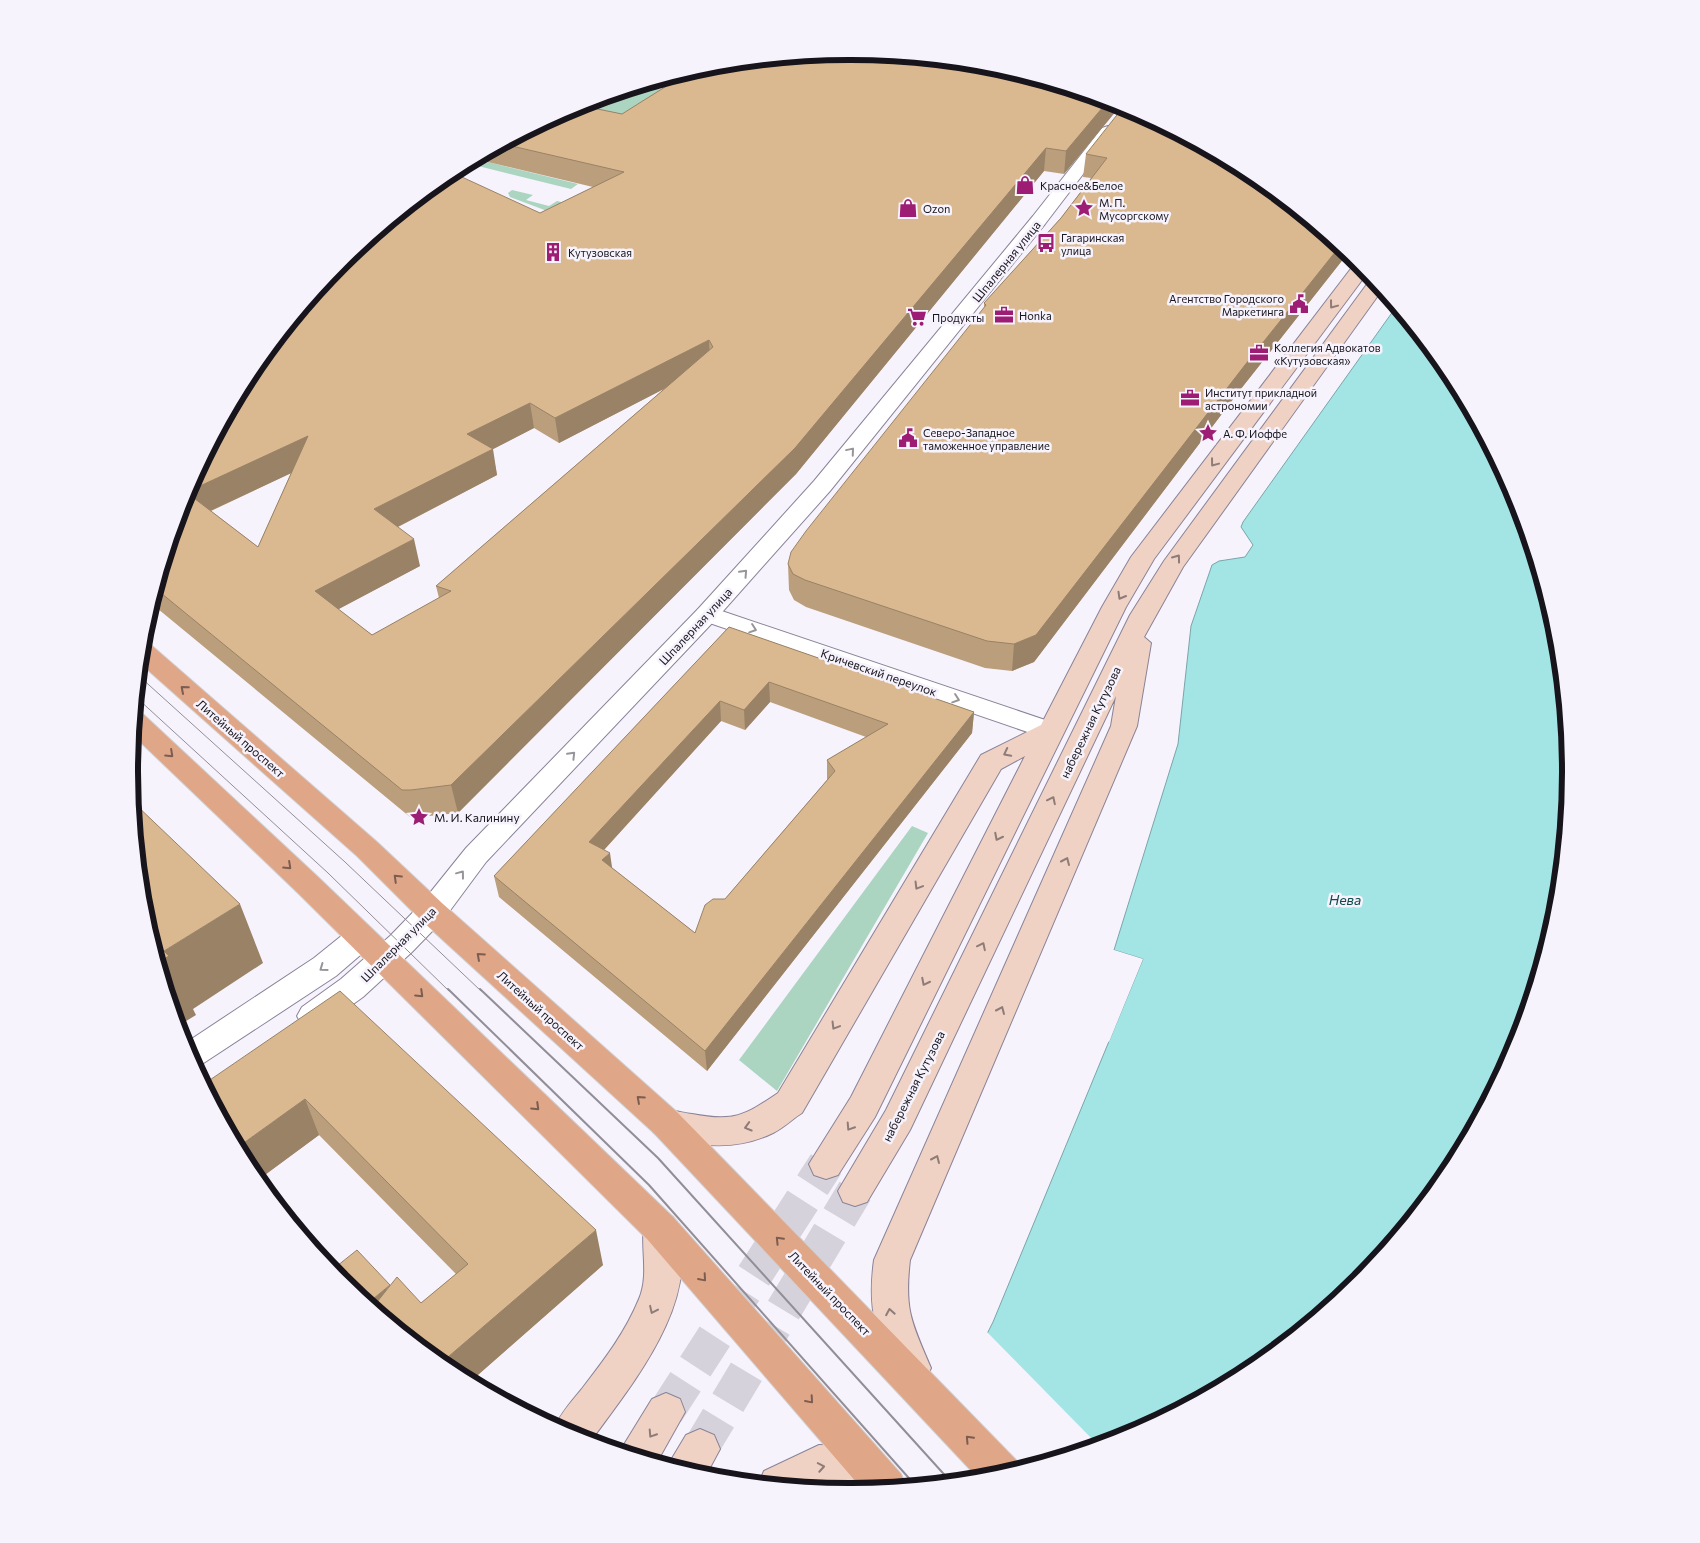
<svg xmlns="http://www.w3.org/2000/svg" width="1700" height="1543" viewBox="0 0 1700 1543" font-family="Commissioner,sans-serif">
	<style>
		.green { fill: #abd5c0 }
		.water { fill: #a3e4e5; stroke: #79a6a9 }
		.pier { fill: #f6f3fd }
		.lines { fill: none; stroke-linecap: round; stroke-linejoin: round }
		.secondary-tunnel { stroke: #d5d2db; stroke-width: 36; stroke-dasharray: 36 18; stroke-linecap: butt }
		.minor-casing { stroke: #8a8398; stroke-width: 2 }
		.tertiary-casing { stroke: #8a8398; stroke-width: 2 }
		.secondary-casing { stroke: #8a8398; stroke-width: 2 }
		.primary-casing { stroke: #d1d0d2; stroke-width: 2 }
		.minor { fill: #fff; fill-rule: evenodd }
		.tertiary { fill: #fff; fill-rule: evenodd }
		.secondary { fill: #efd2c4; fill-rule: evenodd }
		.primary { fill: #dfa688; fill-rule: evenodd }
		.tram-far1 { stroke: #918e97; stroke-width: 1 }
		.tram { stroke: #918e97; stroke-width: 2 }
		.wall { fill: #bb9f7d; fill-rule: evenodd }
		.shaded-wall { fill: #998266 }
		.building { fill: #dab991; stroke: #998266; fill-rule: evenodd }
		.oneway { stroke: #8e7c78 }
		.oneway2 { stroke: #979599 }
		.oneway3 { stroke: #7b5d52 }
		.labels { text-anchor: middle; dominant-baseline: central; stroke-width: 5; stroke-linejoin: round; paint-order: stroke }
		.far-poi-label { font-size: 11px; fill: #17141c; stroke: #f6f3fd; text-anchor: start }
		.street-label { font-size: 12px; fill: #17141c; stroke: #f6f3fd }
		.poi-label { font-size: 12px; fill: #17141c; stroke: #f6f3fd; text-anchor: start }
		.water-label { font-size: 14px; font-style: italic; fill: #114b4c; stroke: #f6f3fd }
		.rim { fill: none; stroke: #17141c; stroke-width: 6 }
	</style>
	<rect width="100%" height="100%" fill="#f6f3fd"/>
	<path class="green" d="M 639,87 L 667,90 L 628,127 L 575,106 Z
		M 488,162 L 578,184 L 571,189 L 478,166 Z
		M 512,190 L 533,195 L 526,200 L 549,206 L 557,201 L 622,217 L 571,220 L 510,197 L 508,193 Z
		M 912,826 L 928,833 L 777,1091 L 739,1060 Z"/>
	<path class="water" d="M 1396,307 L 1449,372 L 1516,496 L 1556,631 L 1570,772 L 1556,912 L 1515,1047 L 1449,1172 L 1359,1281 L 1250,1371 L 1125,1437 L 990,1478 L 924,1459 L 993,1322 L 1143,959 L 1114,950 L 1178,744 L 1191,626 L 1212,565 L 1219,561 L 1245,557 L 1253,545 L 1241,527 L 1243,522 Z"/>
	<path class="pier" d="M 1114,950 L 1143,959 L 1109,1042 L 1107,1041 L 1140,961 L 1113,952 Z
		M 986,1331 L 1098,1445 L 990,1478 L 907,1486 Z"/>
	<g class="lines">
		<path class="secondary-tunnel" d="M 666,1412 L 826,1164
			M 700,1449 L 855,1191"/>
		<g class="minor-casing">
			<path id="minor" d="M 707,606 L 1060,725 L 1064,731 L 1060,737 L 1051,740 L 1042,737 L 698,619 L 695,614 L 698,609 Z"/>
		</g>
		<g class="tertiary-casing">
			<path id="tertiary" d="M 1108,126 L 1116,131 L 1045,224 L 830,491 L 716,619 L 486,862 L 443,920 L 412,952 L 363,997 L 324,1025 L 313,1029 L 302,1025 L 297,1016 L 302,1007 L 341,979 L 390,936 L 421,904 L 466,848 L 698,609 L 814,481 L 1033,216 L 1102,128 Z
				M 361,925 L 372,929 L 376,937 L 372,945 L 336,976 L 196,1068 L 184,1044 L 314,958 L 350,929 Z"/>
		</g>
		<g class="secondary-casing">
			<path id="secondary" d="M 1356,262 L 1359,262 L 1368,272 L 1154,559 L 1126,607 L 875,1117 L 838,1175 L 826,1179 L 814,1175 L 809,1164 L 851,1097 L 1025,756 L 1001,769 L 802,1113 C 792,1119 784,1128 773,1133 C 735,1152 694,1147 654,1133 L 649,1123 L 654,1113 C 668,1108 677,1112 692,1114 C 734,1122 744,1116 778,1093 L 981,755 L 1041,725 L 1102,607 L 1131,557 Z
				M 1373,279 L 1382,290 L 1183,567 L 1144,637 L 1151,643 L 1137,726 L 910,1260 C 904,1311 912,1323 931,1368 L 925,1381 L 912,1386 L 899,1381 C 876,1336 867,1311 874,1260 L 1111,726 L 1116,696 L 910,1130 L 867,1202 L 855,1206 L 843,1202 L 838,1191 L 886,1110 L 1130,615 L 1164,561 L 1370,280 Z
				M 660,1212 L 673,1217 C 708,1294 633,1383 590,1442 L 574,1437 L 555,1427 C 561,1412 574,1399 584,1386 C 605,1359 626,1331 639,1299 C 651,1271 637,1240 647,1217 Z
				M 666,1393 L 680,1399 L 685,1412 L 657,1462 L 620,1451 L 652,1399 Z
				M 700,1429 L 714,1435 L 720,1449 L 705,1477 L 668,1465 L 686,1435 Z
				M 819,1445 L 867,1446 L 881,1452 L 887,1466 L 881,1480 L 867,1486 L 821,1485 L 814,1488 L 759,1483 L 764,1471 Z"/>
		</g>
		<g class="primary-casing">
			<path id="primary" d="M 142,643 L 151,645 L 377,842 L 443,904 L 678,1113 L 1016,1460 L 1020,1469 L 979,1479 L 654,1133 L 421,920 L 357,856 L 140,663 Z
				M 136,712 L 144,715 L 318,877 L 673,1217 L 901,1474 L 906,1486 L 863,1490 L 647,1239 L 298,893 L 133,735 Z"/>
		</g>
		<use href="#minor" class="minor"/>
		<use href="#tertiary" class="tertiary"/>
		<use href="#secondary" class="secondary"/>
		<use href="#primary" class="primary"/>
		<path class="tram-far1" d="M 139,676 L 345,862 L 481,991
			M 137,698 L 328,873 L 449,991"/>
		<path class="tram" d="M 448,989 L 649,1185 L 915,1485
			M 480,989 L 658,1158 L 951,1482"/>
	</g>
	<path class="wall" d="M 991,65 L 1121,105 L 1064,174 L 1044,171 L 796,474 L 458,813 L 419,817 L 410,817 L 152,604 L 185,496 L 540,213 L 593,187 L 475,159 L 575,106 L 622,114 ZM 664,389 L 436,586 L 439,598 L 372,635 L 338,609 L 420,566 L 398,527 L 497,475 L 492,449 L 534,428 L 559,443 ZM 291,473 L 258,547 L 211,511 Z
		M 1086,154 L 1250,173 L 1348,253 L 1240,390 L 1034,662 L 1012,671 L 985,668 L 806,607 L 794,600 L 789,590 L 788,564 L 984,308 L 984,303 L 1061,218 L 1091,178 L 1083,177 Z
		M 729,627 L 974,712 L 972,733 L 707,1071 L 499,897 L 494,876 ZM 770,702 L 866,737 L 827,760 L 827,780 L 725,899 L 695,933 L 612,868 L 604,850 L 721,721 L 745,730 Z
		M 340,991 L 603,1265 L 471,1381 L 450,1370 L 390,1286 L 421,1303 L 456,1274 L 319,1135 L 258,1180 L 251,1171 Z"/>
	<path class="shaded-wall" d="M 1108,101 L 1121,105 L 1064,174 L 1066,151 Z
		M 1046,148 L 1044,171 L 796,474 L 458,813 L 451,785 Z
		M 1340,246 L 1348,253 L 1240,390 L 1034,662 L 1012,671 L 1014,644 L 1245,365 Z
		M 709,340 L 710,365 L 559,443 L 555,418 Z
		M 530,403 L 534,428 L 472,460 L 467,434 Z
		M 308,436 L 315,462 L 195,518 L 186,493 L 187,492 Z
		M 493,449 L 497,475 L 380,536 L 374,509 Z
		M 414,539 L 420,566 L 322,618 L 315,591 Z
		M 769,682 L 770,702 L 745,730 L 744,710 Z
		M 720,701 L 721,721 L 592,863 L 589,842 Z
		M 974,712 L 972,733 L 707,1071 L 705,1051 Z
		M 610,853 L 613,874 L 602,860 Z
		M 240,904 L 263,963 L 193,1009 L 196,1015 L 178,1026 L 159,962 L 164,951 Z
		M 305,1099 L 319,1135 L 258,1180 L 251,1171 L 238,1147 Z
		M 596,1230 L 603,1265 L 471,1381 L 450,1370 L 441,1363 Z
		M 390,1285 L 374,1308 L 368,1303 Z"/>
	<path class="building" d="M 850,51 L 991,65 L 1108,101 L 1066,151 L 1046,148 L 795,448 L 451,785 L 411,790 L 402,790 L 156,589 L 185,496 L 186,492 L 258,547 L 308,436 L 187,492 L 251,371 L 341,262 L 450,172 L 451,172 L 540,213 L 624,172 L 503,144 L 575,106 L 578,105 L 622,114 L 692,70 L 710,65 ZM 709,340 L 713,347 L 436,586 L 451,591 L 372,635 L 315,591 L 414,539 L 374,509 L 493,449 L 467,434 L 530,403 L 555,418 Z
		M 1124,106 L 1250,173 L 1340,246 L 1245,365 L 1036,635 L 1014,644 L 987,641 L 805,580 L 793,574 L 788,564 L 791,552 L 806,531 L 986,305 L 984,303 L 1061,218 L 1107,158 L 1086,154 Z
		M 729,627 L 974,712 L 705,1051 L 494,876 ZM 769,682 L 888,724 L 827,760 L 835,771 L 725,899 L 713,899 L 705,905 L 695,933 L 602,860 L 610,853 L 589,842 L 720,701 L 744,710 Z
		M 133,802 L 240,904 L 164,951 L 169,956 L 159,962 L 144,912 Z
		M 340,991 L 596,1230 L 441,1363 L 373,1307 L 397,1277 L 421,1303 L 468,1264 L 305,1099 L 238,1147 L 204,1084 Z
		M 357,1250 L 390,1285 L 368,1303 L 341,1281 L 332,1270 Z"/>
	<defs><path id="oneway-chevron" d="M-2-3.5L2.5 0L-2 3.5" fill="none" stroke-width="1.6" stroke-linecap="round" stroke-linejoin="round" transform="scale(1.25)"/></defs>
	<g class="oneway">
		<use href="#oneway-chevron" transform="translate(1333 305) rotate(127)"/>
		<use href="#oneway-chevron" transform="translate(1214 463) rotate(127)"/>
		<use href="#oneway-chevron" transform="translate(1177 558) rotate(-54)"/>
		<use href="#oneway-chevron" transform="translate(1121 596) rotate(120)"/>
		<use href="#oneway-chevron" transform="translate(1007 753) rotate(153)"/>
		<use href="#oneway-chevron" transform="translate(1052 800) rotate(-64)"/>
		<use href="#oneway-chevron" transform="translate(998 837) rotate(117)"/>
		<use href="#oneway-chevron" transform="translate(1066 861) rotate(-66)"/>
		<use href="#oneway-chevron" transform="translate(918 886) rotate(121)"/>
		<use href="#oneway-chevron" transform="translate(982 946) rotate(-64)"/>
		<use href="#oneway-chevron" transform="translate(925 982) rotate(117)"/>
		<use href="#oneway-chevron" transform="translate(1001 1010) rotate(-66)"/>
		<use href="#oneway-chevron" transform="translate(835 1026) rotate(121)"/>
		<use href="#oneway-chevron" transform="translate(748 1127) rotate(164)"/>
		<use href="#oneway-chevron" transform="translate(850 1127) rotate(123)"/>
		<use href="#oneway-chevron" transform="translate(936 1159) rotate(-66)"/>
		<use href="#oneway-chevron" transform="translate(653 1310) rotate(115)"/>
		<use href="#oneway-chevron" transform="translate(890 1312) rotate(-100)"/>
		<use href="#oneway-chevron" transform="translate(652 1434) rotate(123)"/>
		<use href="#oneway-chevron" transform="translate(821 1467) rotate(-10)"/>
	</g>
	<g class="oneway2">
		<use href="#oneway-chevron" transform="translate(851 451) rotate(-50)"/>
		<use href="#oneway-chevron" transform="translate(744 573) rotate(-47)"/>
		<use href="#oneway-chevron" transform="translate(753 629) rotate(19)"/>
		<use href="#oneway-chevron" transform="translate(956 699) rotate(19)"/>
		<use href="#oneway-chevron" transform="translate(572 755) rotate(-46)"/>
		<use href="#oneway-chevron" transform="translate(461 874) rotate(-53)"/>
		<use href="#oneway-chevron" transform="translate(323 968) rotate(144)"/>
	</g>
	<g class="oneway3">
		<use href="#oneway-chevron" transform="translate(184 689) rotate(-139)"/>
		<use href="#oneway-chevron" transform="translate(170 754) rotate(43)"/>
		<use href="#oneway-chevron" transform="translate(288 866) rotate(43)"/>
		<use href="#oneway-chevron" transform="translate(397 878) rotate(-136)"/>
		<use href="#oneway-chevron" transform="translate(480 956) rotate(-138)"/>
		<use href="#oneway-chevron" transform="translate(420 994) rotate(44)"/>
		<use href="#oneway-chevron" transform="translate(640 1099) rotate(-138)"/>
		<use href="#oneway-chevron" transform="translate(536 1107) rotate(44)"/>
		<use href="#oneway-chevron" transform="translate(779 1240) rotate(-134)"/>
		<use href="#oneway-chevron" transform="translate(703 1278) rotate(49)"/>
		<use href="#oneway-chevron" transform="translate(810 1400) rotate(49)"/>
		<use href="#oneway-chevron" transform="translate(969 1439) rotate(-133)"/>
	</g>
	<defs>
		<g id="shop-bare" transform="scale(1.5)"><path d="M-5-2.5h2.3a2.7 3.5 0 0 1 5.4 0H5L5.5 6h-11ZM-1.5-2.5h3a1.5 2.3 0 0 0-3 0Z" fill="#9c1d73" stroke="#f6f3fd" stroke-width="2.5" paint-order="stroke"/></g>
		<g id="sight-bare" transform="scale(1.5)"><path d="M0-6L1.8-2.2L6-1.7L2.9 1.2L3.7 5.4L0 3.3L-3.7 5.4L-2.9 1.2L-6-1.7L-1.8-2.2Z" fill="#9c1d73" stroke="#f6f3fd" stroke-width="2.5" paint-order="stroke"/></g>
		<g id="bus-bare" transform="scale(1.5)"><path d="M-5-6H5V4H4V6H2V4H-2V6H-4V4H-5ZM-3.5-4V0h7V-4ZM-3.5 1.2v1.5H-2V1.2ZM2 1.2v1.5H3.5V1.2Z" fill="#9c1d73" stroke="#f6f3fd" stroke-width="2.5" paint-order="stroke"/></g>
		<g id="building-bare" transform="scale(1.5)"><path d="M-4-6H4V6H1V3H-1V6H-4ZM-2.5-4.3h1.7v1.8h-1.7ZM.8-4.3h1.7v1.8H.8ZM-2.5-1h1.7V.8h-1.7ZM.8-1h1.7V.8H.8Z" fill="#9c1d73" stroke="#f6f3fd" stroke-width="2.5" paint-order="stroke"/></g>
		<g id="civic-bare" transform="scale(1.5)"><path d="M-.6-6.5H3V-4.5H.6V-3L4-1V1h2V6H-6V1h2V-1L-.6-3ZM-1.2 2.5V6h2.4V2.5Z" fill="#9c1d73" stroke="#f6f3fd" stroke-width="2.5" paint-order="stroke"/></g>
		<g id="office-bare" transform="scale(1.5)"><path d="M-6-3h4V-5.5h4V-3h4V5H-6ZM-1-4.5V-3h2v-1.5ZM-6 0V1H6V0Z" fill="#9c1d73" stroke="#f6f3fd" stroke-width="2.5" paint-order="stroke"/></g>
		<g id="supermarket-bare" transform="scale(1.5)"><path d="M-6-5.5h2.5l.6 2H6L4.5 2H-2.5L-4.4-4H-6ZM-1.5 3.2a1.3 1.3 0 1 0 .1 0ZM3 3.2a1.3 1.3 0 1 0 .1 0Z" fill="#9c1d73" stroke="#f6f3fd" stroke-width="2.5" paint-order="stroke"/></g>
	</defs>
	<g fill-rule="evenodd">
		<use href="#shop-bare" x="1025" y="185"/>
		<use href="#shop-bare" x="908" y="208"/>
		<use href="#sight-bare" x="1084" y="208"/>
		<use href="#bus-bare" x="1046" y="243"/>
		<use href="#building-bare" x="553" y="252"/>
		<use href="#civic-bare" x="1299" y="304"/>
		<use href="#office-bare" x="1004" y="315"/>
		<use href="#supermarket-bare" x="917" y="317"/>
		<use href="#office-bare" x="1259" y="353"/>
		<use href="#office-bare" x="1190" y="398"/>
		<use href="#sight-bare" x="1208" y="433"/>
		<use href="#civic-bare" x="908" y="438"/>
		<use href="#sight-bare" x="419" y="817"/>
	</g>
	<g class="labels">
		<g class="far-poi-label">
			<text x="1040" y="185">Красное&amp;Белое</text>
			<text x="1099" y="202">М. П.<tspan x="1099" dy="13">Мусоргскому</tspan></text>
			<text x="923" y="208">Ozon</text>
			<text x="1061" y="237">Гагаринская<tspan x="1061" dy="13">улица</tspan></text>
			<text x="568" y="252">Кутузовская</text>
			<text x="1284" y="298" text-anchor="end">Агентство Городского<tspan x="1284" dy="13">Маркетинга</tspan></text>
			<text x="1019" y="315">Honka</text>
			<text x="932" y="317">Продукты</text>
			<text x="1274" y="347">Коллегия Адвокатов<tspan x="1274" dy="13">«Кутузовская»</tspan></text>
			<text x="1205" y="392">Институт прикладной<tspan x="1205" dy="13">астрономии</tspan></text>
			<text x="923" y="432">Северо-Западное<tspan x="923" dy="13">таможенное управление</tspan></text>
			<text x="1223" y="433">А. Ф. Иоффе</text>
		</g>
		<g class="street-label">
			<text transform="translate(1006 261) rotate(-51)">Шпалерная улица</text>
			<text transform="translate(695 626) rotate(-47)">Шпалерная улица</text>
			<text transform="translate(879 672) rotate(19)">Кричевский переулок</text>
			<text transform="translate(1090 722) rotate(-64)">набережная Кутузова</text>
			<text transform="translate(241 738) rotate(41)">Литейный проспект</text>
			<text transform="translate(398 944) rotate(-45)">Шпалерная улица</text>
			<text transform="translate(541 1010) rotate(42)">Литейный проспект</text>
			<text transform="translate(913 1086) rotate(-63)">набережная Кутузова</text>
			<text transform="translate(830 1293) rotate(46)">Литейный проспект</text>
		</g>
		<g class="poi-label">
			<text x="434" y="817">М. И. Калинину</text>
		</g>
		<g class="water-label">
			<text x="1345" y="899">Нева</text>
		</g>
	</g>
	<path d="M0 0H1700V1543H0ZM849 60H851A711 711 0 0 1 1562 771V772A711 711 0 0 1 851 1483H849A711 711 0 0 1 138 772V771A711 711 0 0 1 849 60Z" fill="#f6f3fd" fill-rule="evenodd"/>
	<path class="rim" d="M849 60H851A711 711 0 0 1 1562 771V772A711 711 0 0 1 851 1483H849A711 711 0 0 1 138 772V771A711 711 0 0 1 849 60Z"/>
</svg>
